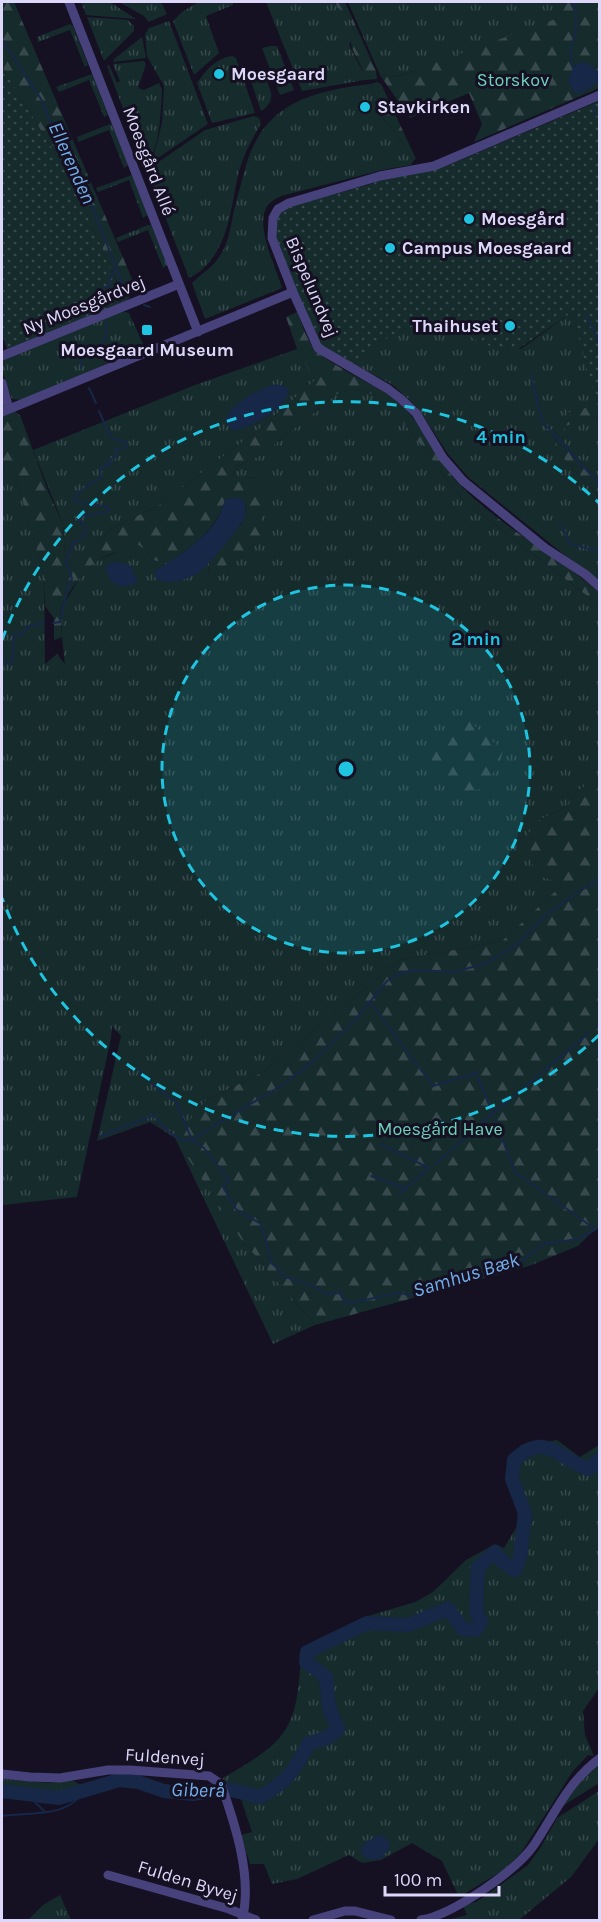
<svg xmlns="http://www.w3.org/2000/svg" width="601" height="1922" viewBox="0 0 601 1922" font-family="Karla,sans-serif">
	<style>
		.grass { fill: url(#grass-tufts) }
		.forest { fill: url(#forest-firs) }
		.park { fill: url(#park-dots) }
		.water { fill: #162747 }
		.lines { fill: none; stroke-linecap: round; stroke-linejoin: round }
		.stream { stroke: #162747; stroke-width: 2 }
		.river { stroke: #162747; stroke-width: 14 }
		.minor { stroke: #47427b; stroke-width: 9 }
		.ring { fill: none; stroke: #1ec4e0; stroke-width: 3; stroke-dasharray: 10 8 }
		.poi-dot { fill: #1ec4e0; stroke: #151122; stroke-width: 2 }
		.labels { text-anchor: middle; dominant-baseline: central; stroke-width: 6; stroke-linejoin: round; paint-order: stroke }
		.poi-label { font-size: 18px; font-weight: bold; fill: #ddd8fa; stroke: #151122; text-anchor: start }
		.park-label { font-size: 18px; fill: #6dd1bc; stroke: #151122 }
		.street-label { font-size: 18px; fill: #ddd8fa; stroke: #151122 }
		.water-label { font-size: 20px; font-style: italic; fill: #73afec; stroke: #151122 }
		.centre { fill: #1ec4e0; stroke: #151122; stroke-width: 3 }
		.ring-label { font-size: 18px; text-anchor: middle; font-weight: bold; fill: #1ec4e0; stroke: #151122; stroke-width: 6; stroke-linejoin: round; paint-order: stroke }
	</style>
	<defs>
		<pattern id="grass-tufts" width="24" height="20" patternUnits="userSpaceOnUse" patternTransform="scale(1.5)"><rect width="24" height="20" fill="#152b2c"/><path d="M3 7l-1-3M5 7V3M7 7l1-3M15 17l-1-3M17 17v-4M19 17l1-3" fill="none" stroke="#37494c"/></pattern>
		<pattern id="forest-firs" width="22" height="20" patternUnits="userSpaceOnUse" patternTransform="scale(1.5)"><rect width="22" height="20" fill="#152b2c"/><path d="M5 1l3.5 6h-7zM16 11l3.5 6h-7z" fill="#37494c"/></pattern>
		<pattern id="park-dots" width="8" height="8" patternUnits="userSpaceOnUse" patternTransform="scale(1.5)"><rect width="8" height="8" fill="#152b2c"/><path d="M2 2h.1M6 6h.1" fill="none" stroke="#37494c" stroke-width="1.8" stroke-linecap="round"/></pattern>
	</defs>
	<rect width="100%" height="100%" fill="#151122"/>
	<path class="grass" d="M 81,2 L 110,2 L 136,19 L 86,15 Z
		M 119,2 L 161,2 L 167,14 L 149,22 L 144,16 Z
		M 198,2 L 233,2 L 233,5 L 206,16 L 219,53 L 194,75 L 173,21 L 182,12 Z
		M 266,2 L 335,2 L 338,8 L 349,16 L 355,33 L 349,45 L 364,74 L 364,80 L 302,91 Z
		M 348,2 L 561,2 L 562,3 L 559,18 L 478,49 L 396,77 L 380,75 Z
		M 87,17 L 128,20 L 134,26 L 134,31 L 104,61 Z
		M 169,21 L 208,124 L 152,162 L 162,123 L 164,86 L 147,56 L 145,35 L 149,28 Z
		M 70,24 L 73,26 L 88,65 L 85,67 L 70,30 L 38,42 L 37,37 Z
		M 142,37 L 146,58 L 113,62 L 114,59 Z
		M 270,46 L 277,46 L 294,90 L 280,95 L 262,48 Z
		M 232,56 L 236,58 L 255,113 L 212,123 L 197,83 C 206,70 216,58 232,56 Z
		M 144,61 L 146,64 L 138,88 L 144,90 L 159,83 L 162,89 C 161,109 160,153 145,166 L 107,66 L 109,65 L 117,83 L 120,81 L 113,64 Z
		M 261,69 C 268,86 280,99 261,111 L 249,75 Z
		M 92,74 L 108,115 L 104,117 L 89,80 L 59,92 L 56,87 Z
		M 370,84 L 380,115 L 390,126 L 414,160 L 411,165 L 382,170 L 281,196 C 275,199 269,202 266,208 C 256,228 276,268 282,288 L 205,319 L 192,283 C 202,273 214,267 221,254 C 230,240 231,222 235,206 C 239,192 243,176 247,162 C 266,102 314,91 370,84 Z
		M 254,116 L 259,118 L 261,123 C 253,138 244,154 239,171 C 230,209 229,258 189,278 L 147,170 L 205,130 Z
		M 110,124 L 112,125 L 128,165 L 124,168 L 109,130 L 78,142 L 77,137 Z
		M 132,175 L 148,215 L 143,218 L 129,180 L 98,192 L 96,188 Z
		M 148,225 L 151,225 L 167,265 L 163,268 L 148,230 L 118,242 L 116,238 Z
		M 121,311 L 129,313 L 143,344 L 142,349 L 21,400 L 12,399 L 3,374 L 3,360 Z
		M 572,312 L 597,406 L 568,413 L 556,428 L 555,449 L 599,497 L 599,583 L 468,477 L 448,454 L 418,408 L 393,385 L 359,367 C 380,339 395,326 432,325 C 441,325 452,324 460,328 C 465,331 469,336 475,339 C 488,346 507,346 521,349 Z
		M 297,349 L 316,380 L 262,427 L 161,504 L 111,529 L 66,567 L 63,524 L 33,450 L 195,385 Z
		M 351,389 L 362,390 L 376,396 L 407,427 L 463,500 L 599,605 L 599,776 L 575,793 L 568,806 L 537,821 L 563,884 L 502,941 L 400,960 L 263,1072 L 205,1101 L 241,1239 L 315,1325 L 273,1344 L 175,1138 L 150,1122 L 97,1141 L 121,1036 L 112,1026 L 111,1038 L 77,1197 L 2,1205 L 2,469 L 13,466 L 44,576 L 45,664 L 57,654 L 65,664 L 62,637 L 61,609 L 74,587 L 84,572 L 98,560 L 137,544 L 147,551 L 152,560 L 168,563 L 155,571 L 199,572 L 209,561 L 210,576 L 260,540 L 261,478 L 232,477 L 238,466 L 261,455 L 337,394 Z
		M 599,416 L 599,480 L 563,442 L 564,426 Z
		M 557,1440 L 580,1457 L 599,1445 L 599,1688 L 583,1711 L 585,1735 L 594,1756 L 588,1755 L 573,1771 L 521,1853 L 505,1869 L 459,1897 L 442,1861 L 412,1843 L 381,1860 L 362,1863 L 349,1855 L 297,1879 L 272,1884 L 264,1864 L 250,1864 L 241,1835 L 252,1832 L 240,1796 L 229,1793 L 223,1778 C 289,1740 297,1730 301,1653 L 303,1649 L 368,1616 L 415,1602 L 433,1592 L 466,1560 L 495,1544 L 504,1548 L 519,1523 L 517,1510 L 508,1480 L 507,1463 L 521,1445 Z
		M 599,1763 L 599,1783 L 561,1807 L 587,1773 Z
		M 2,1779 L 51,1783 L 72,1780 L 93,1792 L 60,1802 L 2,1795 Z
		M 599,1791 L 599,1839 L 571,1877 L 519,1920 L 447,1920 L 467,1915 L 463,1906 L 478,1901 L 528,1865 L 541,1847 L 557,1818 Z
		M 60,1895 L 71,1920 L 28,1920 L 43,1905 Z"/>
	<path class="forest" d="M 2,2 L 14,2 L 136,288 L 126,302 L 72,181 L 2,67 Z
		M 335,2 L 345,2 L 376,71 L 377,79 L 364,80 C 365,64 348,52 351,36 L 355,33 L 349,16 L 338,8 Z
		M 561,2 L 599,2 L 599,88 L 474,142 L 482,124 L 469,93 L 410,118 L 380,75 L 397,77 L 558,18 Z
		M 377,82 L 381,84 L 416,159 L 414,160 L 390,126 L 380,115 L 370,84 Z
		M 599,298 L 599,416 L 565,426 L 563,441 L 599,480 L 599,497 L 555,449 L 556,427 L 568,413 L 596,405 L 572,312 Z
		M 297,312 C 301,321 304,332 309,341 C 324,366 375,382 399,403 C 425,426 437,462 462,487 C 503,528 555,555 599,592 L 599,605 L 463,500 L 407,427 L 376,396 L 362,390 L 351,389 L 337,394 L 261,455 L 238,466 L 232,476 L 261,478 L 265,484 L 260,540 L 210,577 L 209,561 L 243,522 L 246,508 L 225,500 C 218,528 191,548 168,563 L 152,560 L 147,551 L 137,544 C 126,551 113,552 102,558 C 88,565 66,593 61,609 C 59,617 62,629 62,637 L 54,640 L 54,618 L 45,606 L 44,576 L 13,467 L 2,469 L 2,403 L 20,415 L 49,494 L 63,524 L 66,567 L 111,529 L 161,504 L 262,427 L 315,380 L 297,349 L 286,317 Z
		M 469,721 L 503,750 L 499,765 L 480,789 L 455,793 L 432,764 L 427,742 Z
		M 599,776 L 599,1225 L 578,1246 L 529,1266 L 315,1325 L 241,1239 L 175,1138 L 205,1101 L 263,1072 L 400,960 L 502,941 L 563,884 L 539,876 L 521,844 L 537,821 L 568,806 L 575,793 Z"/>
	<path class="park" d="M 2,67 L 72,181 L 126,302 L 7,349 L 2,334 Z
		M 599,101 L 599,405 L 597,405 L 572,312 L 517,350 C 503,349 488,347 476,340 C 469,336 464,329 456,327 C 448,324 437,325 428,325 C 396,326 378,343 359,367 L 324,350 L 314,336 L 275,233 L 276,217 L 285,208 L 374,183 L 379,179 L 420,173 L 451,164 Z"/>
	<path class="water" d="M 580,62 C 592,64 600,69 599,82 L 582,93 L 575,93 L 568,81 L 573,68 Z
		M 276,384 L 284,386 L 289,390 C 288,408 250,428 233,430 L 227,425 L 226,418 C 236,400 258,390 276,384 Z
		M 236,497 L 243,500 C 246,507 246,512 244,519 C 241,526 205,569 198,573 C 187,580 165,587 155,577 L 155,571 C 182,553 217,534 225,500 Z
		M 115,562 L 127,564 L 133,569 L 133,574 L 138,580 L 135,584 L 120,587 L 111,581 L 106,570 L 107,565 Z
		M 382,1835 L 390,1842 L 389,1849 L 380,1859 L 368,1859 L 362,1855 L 361,1848 C 366,1841 374,1837 382,1835 Z"/>
	<g class="lines">
		<path class="stream" d="M 2,40 L 43,102 L 48,117 L 72,156 L 127,295
			M 573,68 L 570,54 L 576,28 L 576,11 L 573,2
			M 593,106 L 595,114
			M 597,118 L 600,120
			M 101,305 L 97,294 L 99,290 L 110,285 L 110,279 L 116,269
			M 144,305 L 150,307
			M 587,317 L 600,343
			M 81,367 L 80,356 L 85,351 L 100,351 L 101,343 L 107,336 L 106,322
			M 531,376 L 542,421 L 600,485
			M 89,388 L 96,403
			M 559,524 L 566,533 L 568,543 L 600,552
			M 53,623 L 60,622 C 62,613 63,605 66,597 C 69,589 65,585 72,579 C 69,564 60,561 73,548 L 72,542 L 80,540 L 86,532 L 84,523 L 80,522 L 79,517 L 83,515 C 93,518 95,511 104,513 L 109,509 C 101,502 88,507 75,500 L 74,497 L 92,482 L 101,478 L 100,467 L 109,465 L 109,460 L 116,457 L 116,449 L 125,448 L 128,445 L 125,441 L 113,439 L 110,436 L 99,411
			M 2,660 L 5,660 L 9,664 L 13,661 L 14,634 L 22,635 L 28,626 L 44,623
			M 370,1002 L 433,1086 L 476,1073 L 493,1114
			M 596,1026 L 600,1023
			M 140,1067 L 140,1074 L 176,1102 L 192,1140 L 204,1148 L 229,1180 L 223,1187 L 236,1209 L 261,1224 L 272,1264 L 280,1269 L 282,1276 L 311,1285 L 327,1294 L 341,1293 L 346,1304 L 397,1293 L 413,1295 L 523,1260 L 543,1244 L 578,1239 L 595,1230 L 600,1224
			M 495,1120 L 515,1172 L 595,1229
			M 212,1127 L 284,1084 L 317,1058 L 356,1019 L 387,981 L 397,975 L 414,970 L 455,972 L 486,963 L 514,947 L 551,911 L 600,878
			M 477,1127 L 589,1033
			M 101,1136 L 154,1115 C 162,1126 175,1142 191,1140 C 196,1139 203,1133 208,1130
			M 381,1144 L 429,1168 L 399,1194
			M 435,1164 L 471,1133
			M 371,1176 L 405,1188
			M 27,1794 L 44,1811
			M 2,1816 C 29,1812 68,1818 84,1791"/>
		<path class="river" d="M 2,1791 L 59,1798 L 119,1780 L 138,1782 L 164,1791 L 193,1794 L 227,1789 L 260,1797 C 288,1781 294,1771 309,1743 L 327,1738 L 338,1729 L 329,1707 L 326,1677 L 306,1662 L 307,1652 L 367,1623 L 408,1625 L 448,1609 L 463,1629 L 476,1630 L 481,1622 L 476,1611 L 478,1567 L 495,1552 L 503,1562 L 515,1570 L 520,1557 L 525,1513 L 512,1479 L 514,1460 C 547,1430 557,1459 589,1469 L 600,1459"/>
		<path class="minor" d="M 69,2 L 198,332
			M 600,95 L 434,166 L 380,176 L 289,203 L 278,209 L 273,218 L 272,238 L 293,292 L 318,348 L 388,389 L 401,399 L 416,413 L 443,458 L 463,481 L 545,548 L 585,574 L 600,587
			M 2,356 L 179,284
			M 2,383 L 9,409
			M 2,412 L 293,292
			M 2,1774 L 30,1777 L 60,1778 L 108,1770 L 130,1770 L 209,1776 L 221,1784 C 235,1824 253,1878 242,1920
			M 108,1875 L 229,1909 L 256,1920
			M 313,1920 L 345,1911 L 355,1911 L 391,1920
			M 421,1920 C 452,1915 516,1871 534,1845 C 556,1812 567,1783 600,1758"/>
	</g>
	<circle cx="346" cy="769" r="184" fill="#1ec4e0" fill-opacity=".12"/>
	<g class="ring">
		<circle cx="346" cy="769" r="184"/>
		<path d="M599 1035A367 367 0 0 1 2 898M2 640A367 367 0 0 1 599 503"/>
	</g>
	<g class="poi-dot">
		<circle cx="219" cy="74" r="6"/>
		<circle cx="365" cy="107" r="6"/>
		<circle cx="469" cy="219" r="6"/>
		<circle cx="390" cy="248" r="6"/>
		<circle cx="510" cy="326" r="6"/>
		<rect x="141" y="324" width="12" height="12" rx="3"/>
	</g>
	<g class="labels">
		<g class="poi-label">
			<text x="231" y="74">Moesgaard</text>
			<text x="377" y="107">Stavkirken</text>
			<text x="481" y="219">Moesgård</text>
			<text x="402" y="248">Campus Moesgaard</text>
			<text x="498" y="326" text-anchor="end">Thaihuset</text>
			<text x="147" y="350" text-anchor="middle">Moesgaard Museum</text>
		</g>
		<g class="park-label">
			<text x="513" y="80">Storskov</text>
			<text x="440" y="1129">Moesgård Have</text>
		</g>
		<g class="street-label">
			<text transform="translate(149 161) rotate(69)">Moesgård Allé</text>
			<text transform="translate(312 287) rotate(67)">Bispelundvej</text>
			<text transform="translate(84 305) rotate(-22)">Ny Moesgårdvej</text>
			<text transform="translate(165 1757) rotate(4)">Fuldenvej</text>
			<text transform="translate(188 1881) rotate(17)">Fulden Byvej</text>
		</g>
		<g class="water-label">
			<text transform="translate(72 163) rotate(66)">Ellerenden</text>
			<text transform="translate(466 1275) rotate(-17)">Samhus Bæk</text>
			<text transform="translate(198 1790) rotate(1)">Giberå</text>
		</g>
	</g>
	<circle cx="346" cy="769" r="9" class="centre"/>
	<g class="ring-label">
		<text x="501" y="443">4 min</text>
		<text x="476" y="645">2 min</text>
	</g>
	<rect width="601" height="1922" fill="none" stroke="#ddd8fa" stroke-width="6"/>
	<path d="M385 1886v9h114v-9" fill="none" stroke="#ddd8fa" stroke-width="3"/>
	<text x="394" y="1886" font-size="18" fill="#ddd8fa" stroke="#151122" stroke-width="4.5" paint-order="stroke">100 m</text>
</svg>
